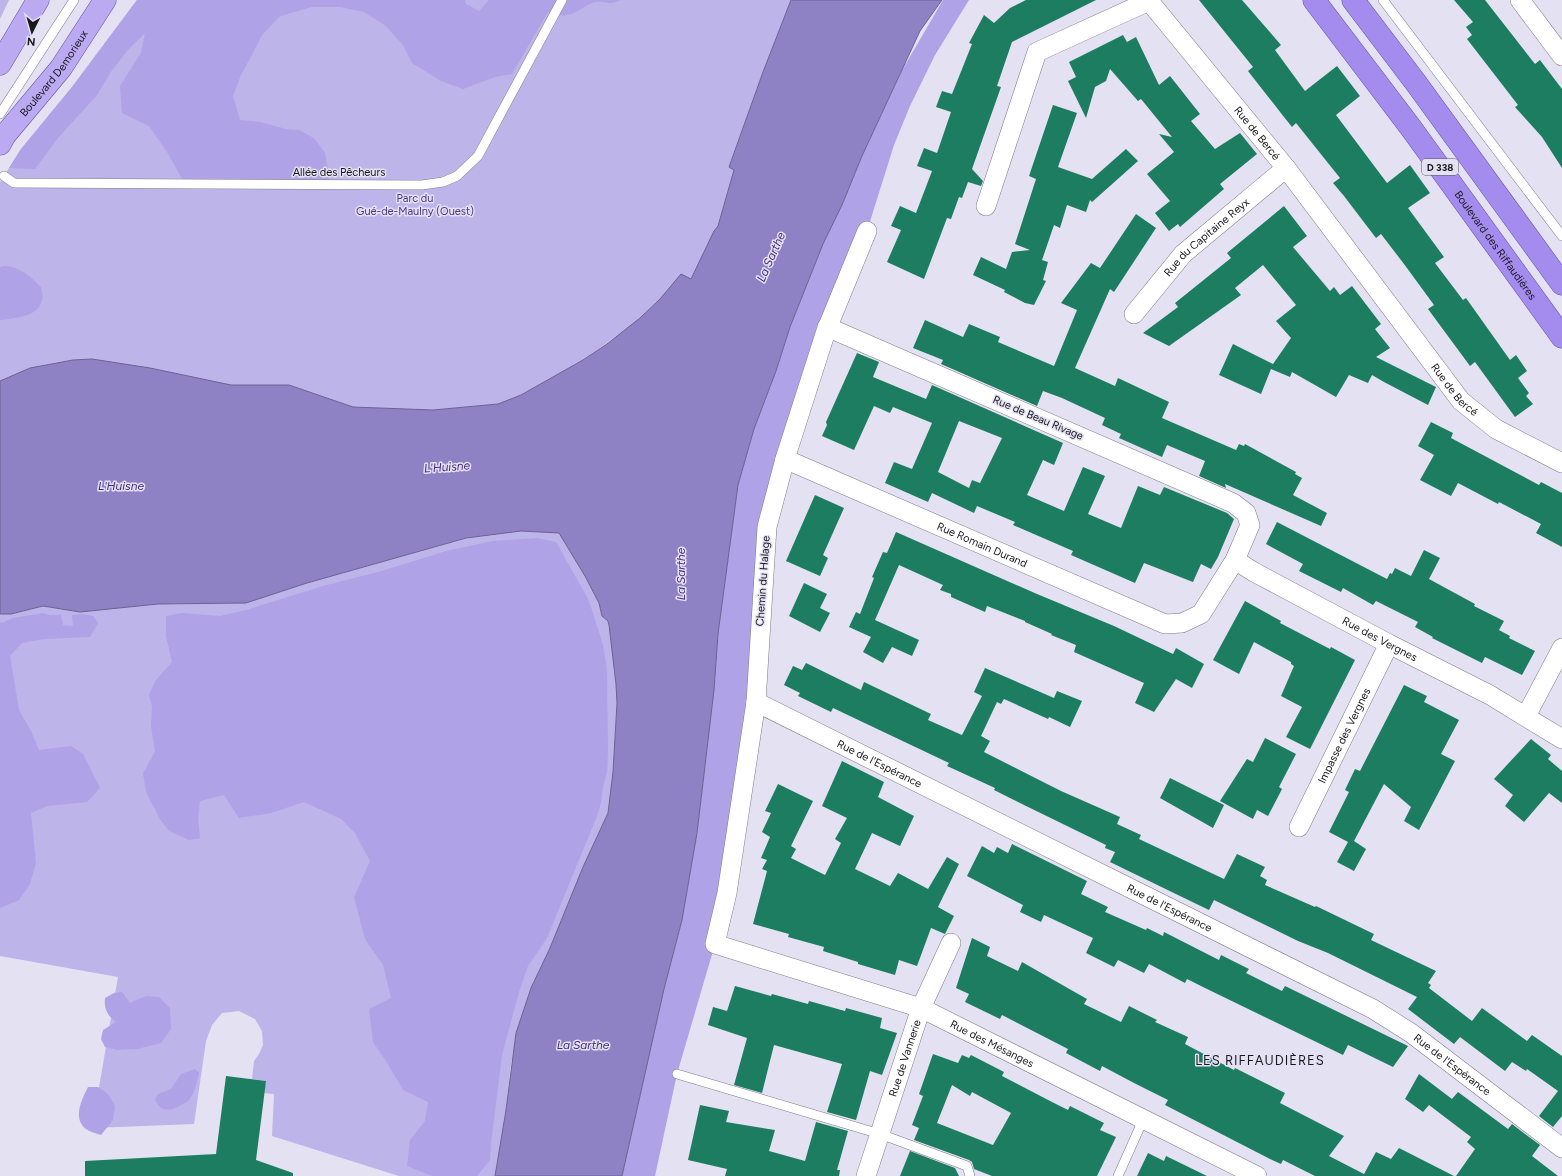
<svg xmlns="http://www.w3.org/2000/svg" width="1562" height="1176" viewBox="0 0 1562 1176" font-family="Figtree,sans-serif">
	<style>
		.green { fill: #bdb4e9 }
		.forest { fill: #afa2e7 }
		.water { fill: #8e82c4; stroke: #6b6292 }
		.building { fill: #1d7d60; fill-rule: evenodd }
		.lines { fill: none; stroke-linecap: round; stroke-linejoin: round }
		.service-casing { stroke: #7e7b8c; stroke-width: 10 }
		.minor-casing { stroke: #7e7b8c; stroke-width: 20 }
		.primary-casing { stroke: #6551a3; stroke-width: 23 }
		.trunk-casing { stroke: #6551a3; stroke-width: 23 }
		.service { stroke: #fff; stroke-width: 9 }
		.minor { stroke: #fff; stroke-width: 19 }
		.primary { stroke: #bba9f2; stroke-width: 22 }
		.trunk { stroke: #a48cee; stroke-width: 22 }
		.labels { text-anchor: middle; dominant-baseline: central; stroke-width: 3; stroke-linejoin: round; paint-order: stroke }
		.shield { fill: #e4e1f3; stroke: #56545e; stroke-width: 1 }
		.shield-label { font-size: 10px; font-weight: bold; fill: #19181e }
		.street-label { font-size: 11px; fill: #19181e; stroke: #e4e1f3 }
		.park-label { font-size: 11px; fill: #4b3585; stroke: #e4e1f3 }
		.water-label { font-size: 12px; font-style: italic; fill: #412a79; stroke: #e4e1f3 }
		.quarter-label { font-size: 13px; letter-spacing: 1px; fill: #19181e; stroke: #e4e1f3 }
	</style>
	<rect width="100%" height="100%" fill="#e4e1f3"/>
	<path class="green" d="M 0,0 L 9,0 L 0,19 Z
		M 137,0 L 791,0 L 763,72 L 729,166 L 734,170 L 718,226 L 714,231 L 691,280 L 660,299 L 632,325 L 583,360 L 521,395 L 498,404 L 433,410 L 353,407 L 289,385 L 231,386 L 150,368 L 92,359 L 73,360 L 30,368 L 0,381 L 0,182 L 21,149 L 72,87 Z
		M 521,531 L 559,533 L 585,576 L 599,603 L 602,616 L 608,621 L 609,625 L 616,684 L 617,703 L 613,772 L 608,813 L 583,867 L 550,948 L 531,988 L 511,1063 L 506,1110 L 495,1176 L 399,1176 L 272,1136 L 274,1094 L 264,1093 L 266,1081 L 252,1079 L 254,1061 L 259,1054 L 263,1045 L 262,1031 L 255,1019 L 239,1011 L 222,1013 L 212,1025 L 206,1041 L 194,1124 L 92,1128 L 118,977 L 0,956 L 0,614 L 11,614 L 43,606 L 80,612 L 158,604 L 246,603 L 307,583 L 466,538 Z"/>
	<path class="forest" d="M 137,0 L 465,0 L 466,4 L 479,11 L 489,0 L 621,0 C 607,6 608,1 596,2 C 590,3 586,6 581,9 C 568,17 562,17 548,12 L 512,74 L 495,77 L 463,89 L 441,81 L 412,63 L 403,45 L 386,26 L 364,12 L 340,7 L 312,7 L 280,16 L 262,35 L 254,51 L 241,75 L 233,96 L 240,120 L 260,122 L 286,129 L 299,130 L 314,138 L 325,153 L 329,179 L 324,184 L 185,184 L 167,152 L 149,126 L 122,113 L 120,86 L 141,53 L 145,33 L 127,51 L 110,73 L 97,95 L 58,138 L 35,169 L 9,168 L 21,149 L 72,87 Z
		M 943,0 L 969,0 L 935,55 L 910,106 L 894,145 L 867,231 L 767,527 L 756,702 L 715,944 L 677,1074 L 655,1176 L 622,1176 L 664,989 L 682,920 L 697,833 L 714,690 L 718,634 L 738,485 L 754,429 L 776,371 L 790,327 L 823,244 L 842,205 L 862,156 L 901,72 Z
		M 4,266 C 19,266 31,277 41,287 C 49,315 21,318 0,320 L 0,267 Z
		M 537,538 L 556,542 L 587,597 L 592,610 L 603,645 L 607,670 L 608,752 L 607,772 L 603,787 L 601,803 L 597,816 L 547,938 L 528,966 L 519,992 L 502,1055 L 491,1143 L 490,1160 L 477,1176 L 432,1176 L 407,1166 L 410,1140 L 425,1121 L 428,1102 L 403,1090 L 386,1061 L 373,1042 L 369,1009 L 391,998 L 383,965 L 365,939 L 354,897 L 370,861 L 355,833 L 341,819 L 304,802 L 271,813 L 239,818 L 224,795 L 200,801 L 198,819 L 200,838 L 189,840 L 169,831 L 160,819 L 146,792 L 143,773 L 155,752 L 151,726 L 152,706 L 149,695 L 156,680 L 172,662 L 166,636 L 166,616 L 182,613 L 220,616 L 246,610 L 323,586 L 382,571 L 446,551 L 493,541 Z
		M 43,613 L 49,615 L 61,615 L 63,625 L 73,626 L 72,615 L 82,614 L 93,616 L 98,623 L 90,637 L 44,639 L 22,643 L 10,656 L 19,710 L 31,731 L 39,750 L 71,746 L 83,754 L 100,788 L 87,802 L 47,806 L 31,813 L 36,863 L 30,884 L 19,900 L 0,908 L 0,622 L 2,623 L 13,618 Z
		M 122,992 L 130,1003 L 146,996 L 159,997 L 170,1008 L 171,1029 L 161,1043 L 137,1049 L 117,1050 L 105,1047 L 101,1039 L 103,1030 L 116,1022 C 107,1015 104,1009 105,998 L 114,993 Z
		M 195,1069 L 199,1073 C 197,1082 195,1092 189,1100 C 187,1102 183,1104 181,1105 C 170,1112 160,1112 155,1099 L 158,1094 L 171,1089 L 181,1074 Z
		M 88,1087 L 98,1087 L 108,1094 L 115,1106 L 113,1120 L 101,1135 C 96,1133 90,1132 86,1129 C 72,1118 82,1099 88,1087 Z"/>
	<path class="water" d="M 791,0 L 942,0 L 920,31 L 862,156 L 842,205 L 823,244 L 790,327 L 776,371 L 754,429 L 738,485 L 718,634 L 714,690 L 697,833 L 682,920 L 664,989 L 622,1176 L 495,1176 L 506,1110 L 516,1033 L 531,988 L 550,948 L 583,867 L 608,813 L 613,772 L 617,703 L 616,684 L 609,625 L 608,621 L 602,616 L 599,603 L 585,576 L 559,533 L 521,531 L 466,538 L 307,583 L 246,603 L 158,604 L 80,612 L 43,606 L 11,614 L 0,614 L 0,381 L 30,368 L 73,360 L 92,359 L 150,368 L 231,385 L 289,385 L 353,407 L 433,410 L 498,404 L 521,395 L 583,360 L 607,344 L 640,318 L 660,299 L 681,274 L 691,279 L 714,231 L 718,226 L 734,170 L 729,167 L 763,72 Z"/>
	<path class="building" d="M 1026,0 L 1096,0 L 1012,42 L 997,86 L 1001,87 L 972,169 L 983,181 L 981,186 L 968,182 L 962,198 L 959,197 L 951,219 L 947,218 L 924,279 L 887,262 L 901,230 L 891,226 L 900,206 L 916,213 L 932,171 L 917,166 L 924,148 L 937,153 L 951,112 L 936,107 L 942,91 L 952,94 L 972,44 L 969,43 L 984,15 L 994,23 L 1010,8 Z
		M 1199,0 L 1242,0 L 1281,45 L 1275,50 L 1305,91 L 1337,66 L 1360,96 L 1336,115 L 1387,183 L 1410,165 L 1430,193 L 1408,208 L 1444,257 L 1435,263 L 1463,300 L 1466,298 L 1510,360 L 1516,355 L 1527,371 L 1518,378 L 1529,393 L 1526,396 L 1533,404 L 1515,417 L 1475,362 L 1470,366 L 1428,309 L 1434,305 L 1404,264 L 1381,234 L 1376,238 L 1344,196 L 1333,183 L 1340,178 L 1296,123 L 1292,127 L 1284,117 L 1248,71 L 1253,67 Z
		M 1454,0 L 1485,0 L 1535,64 L 1540,60 L 1562,89 L 1562,168 L 1542,137 L 1515,107 L 1518,105 L 1467,39 L 1472,35 L 1466,27 L 1473,22 Z
		M 1123,35 L 1127,42 L 1136,37 L 1159,85 L 1170,76 L 1200,114 L 1191,121 L 1215,149 L 1240,133 L 1257,154 L 1220,184 L 1224,189 L 1180,227 L 1178,224 L 1169,231 L 1155,213 L 1170,201 L 1147,174 L 1174,152 L 1159,134 L 1172,137 L 1141,99 L 1138,101 L 1110,69 L 1106,81 L 1095,87 L 1086,118 L 1068,81 L 1076,77 L 1069,62 Z
		M 1053,105 L 1077,113 L 1058,167 L 1092,179 L 1126,149 L 1138,161 L 1092,202 L 1090,200 L 1086,212 L 1067,205 L 1060,228 L 1054,225 L 1042,260 L 1048,262 L 1043,280 L 1046,281 L 1034,305 L 1025,303 L 1004,292 L 1005,290 L 973,275 L 981,257 L 1006,269 L 1012,252 L 1030,250 L 1015,244 L 1036,179 L 1029,176 Z
		M 1284,206 L 1307,236 L 1293,247 L 1330,291 L 1334,287 L 1340,295 L 1352,286 L 1381,324 L 1375,329 L 1390,348 L 1376,357 L 1436,387 L 1428,405 L 1384,382 L 1372,375 L 1368,383 L 1349,375 L 1336,397 L 1292,372 L 1290,377 L 1271,369 L 1261,394 L 1219,375 L 1233,344 L 1273,364 L 1291,338 L 1276,321 L 1296,305 L 1263,265 L 1235,288 L 1241,295 L 1169,346 L 1143,333 L 1178,307 L 1175,303 L 1231,258 L 1227,253 Z
		M 1136,214 L 1156,228 L 1114,292 L 1110,289 L 1075,368 L 1115,386 L 1118,378 L 1169,402 L 1162,418 L 1236,450 L 1239,444 L 1244,446 L 1245,444 L 1296,472 L 1295,474 L 1302,478 L 1293,495 L 1327,513 L 1321,526 L 1225,484 L 1226,488 L 1199,476 L 1205,461 L 1167,445 L 1162,457 L 1119,438 L 1121,434 L 1102,425 L 1105,418 L 1062,398 L 1043,391 L 1037,406 L 941,364 L 943,360 L 913,348 L 925,320 L 963,337 L 969,324 L 1000,337 L 998,342 L 1054,366 L 1077,310 L 1061,303 L 1091,263 L 1100,268 Z
		M 857,353 L 879,362 L 873,377 L 926,399 L 932,385 L 1063,443 L 1054,465 L 1043,460 L 1027,495 L 1064,511 L 1083,467 L 1105,476 L 1088,514 L 1121,528 L 1138,486 L 1160,495 L 1164,487 L 1227,513 L 1234,519 L 1218,557 L 1211,569 L 1201,564 L 1193,582 L 1144,563 L 1135,583 L 1071,555 L 1073,551 L 1013,525 L 1015,522 L 977,506 L 974,513 L 932,493 L 928,502 L 885,483 L 894,462 L 912,469 L 932,423 L 893,407 L 890,413 L 874,406 L 854,450 L 822,436 L 827,425 L 826,422 ZM 959,421 L 1002,438 L 980,483 L 972,480 L 969,488 L 938,472 Z
		M 1431,422 L 1453,433 L 1451,438 L 1539,485 L 1541,482 L 1562,493 L 1562,547 L 1536,533 L 1541,524 L 1499,502 L 1498,504 L 1458,483 L 1451,496 L 1420,480 L 1434,455 L 1418,446 Z
		M 815,495 L 844,508 L 823,555 L 828,558 L 820,576 L 786,561 Z
		M 1277,522 L 1387,579 L 1390,573 L 1392,574 L 1395,568 L 1411,576 L 1424,550 L 1440,558 L 1429,579 L 1475,604 L 1474,606 L 1504,621 L 1499,630 L 1510,636 L 1509,638 L 1535,651 L 1522,675 L 1485,657 L 1482,663 L 1432,638 L 1433,637 L 1415,627 L 1418,622 L 1376,601 L 1373,605 L 1343,588 L 1341,592 L 1299,571 L 1303,564 L 1266,544 Z
		M 896,532 L 1037,594 L 1114,626 L 1173,654 L 1176,648 L 1204,664 L 1192,688 L 1176,679 L 1154,712 L 1135,703 L 1144,683 L 1074,652 L 1076,645 L 1051,635 L 1052,634 L 1025,622 L 1025,621 L 987,606 L 985,612 L 951,597 L 951,594 L 940,590 L 943,585 L 899,565 L 875,620 L 919,640 L 912,656 L 892,647 L 883,663 L 863,652 L 871,637 L 849,627 L 856,612 L 860,614 L 874,578 L 872,577 L 883,552 L 887,553 Z
		M 804,583 L 827,594 L 820,608 L 830,613 L 820,632 L 789,616 Z
		M 1245,601 L 1281,621 L 1280,623 L 1330,649 L 1331,647 L 1355,660 L 1310,749 L 1286,737 L 1302,707 L 1281,696 L 1294,666 L 1291,664 L 1291,662 L 1254,642 L 1239,674 L 1213,660 Z
		M 806,663 L 861,690 L 864,682 L 931,714 L 928,720 L 962,735 L 982,696 L 974,692 L 985,668 L 1054,698 L 1057,691 L 1082,701 L 1070,727 L 1049,717 L 1048,719 L 1004,699 L 1001,704 L 997,702 L 981,736 L 990,741 L 984,752 L 1061,791 L 1120,817 L 1117,824 L 1141,835 L 1139,839 L 1224,879 L 1237,854 L 1265,867 L 1260,876 L 1267,880 L 1265,885 L 1315,907 L 1316,906 L 1374,934 L 1371,940 L 1436,971 L 1428,983 L 1431,985 L 1429,988 L 1472,1021 L 1482,1008 L 1527,1041 L 1532,1035 L 1562,1056 L 1562,1116 L 1553,1127 L 1539,1116 L 1558,1091 L 1527,1069 L 1526,1071 L 1512,1062 L 1505,1071 L 1460,1037 L 1454,1044 L 1408,1009 L 1417,997 L 1328,953 L 1298,941 L 1214,900 L 1209,910 L 1180,896 L 1110,862 L 1115,852 L 1105,848 L 1106,845 L 1024,805 L 994,790 L 995,788 L 947,766 L 949,763 L 833,708 L 831,712 L 798,696 L 800,693 L 784,685 L 793,666 L 802,670 Z
		M 1404,685 L 1427,696 L 1424,702 L 1459,720 L 1441,754 L 1455,761 L 1419,830 L 1404,821 L 1411,807 L 1384,784 L 1354,841 L 1366,849 L 1354,871 L 1337,862 L 1348,842 L 1329,832 L 1349,792 L 1345,790 L 1355,769 L 1360,771 Z
		M 1265,738 L 1296,754 L 1279,787 L 1282,789 L 1268,816 L 1257,810 L 1253,819 L 1220,801 L 1247,759 L 1253,762 Z
		M 1531,739 L 1551,755 L 1548,759 L 1562,771 L 1562,803 L 1549,793 L 1524,822 L 1505,806 L 1513,795 L 1494,779 Z
		M 842,761 L 884,782 L 878,797 L 914,816 L 900,846 L 872,833 L 855,869 L 890,886 L 898,873 L 928,889 L 947,857 L 959,864 L 938,907 L 954,916 L 945,934 L 931,928 L 917,966 L 899,960 L 895,975 L 858,964 L 858,962 L 823,951 L 824,947 L 788,937 L 789,934 L 753,924 L 767,871 L 762,869 L 767,860 L 761,858 L 770,837 L 762,832 L 771,813 L 765,811 L 778,784 L 813,801 L 791,846 L 796,849 L 791,858 L 825,875 L 841,843 L 835,839 L 847,818 L 822,806 Z
		M 1170,778 L 1224,805 L 1213,828 L 1160,798 Z
		M 1012,844 L 1087,881 L 1081,894 L 1108,907 L 1105,912 L 1146,930 L 1147,928 L 1163,936 L 1164,932 L 1219,960 L 1221,955 L 1249,969 L 1246,973 L 1282,991 L 1285,986 L 1408,1046 L 1393,1067 L 1348,1045 L 1343,1055 L 1205,988 L 1187,979 L 1185,983 L 1149,964 L 1144,973 L 1118,960 L 1114,967 L 1086,953 L 1093,938 L 1044,915 L 1041,922 L 1020,912 L 1023,905 L 967,876 L 982,846 L 994,853 L 997,847 L 1008,853 Z
		M 972,938 L 990,947 L 987,956 L 1018,971 L 1022,962 L 1087,999 L 1084,1004 L 1121,1022 L 1129,1006 L 1157,1020 L 1155,1022 L 1188,1037 L 1185,1044 L 1234,1070 L 1235,1068 L 1285,1093 L 1280,1103 L 1344,1136 L 1329,1156 L 1364,1174 L 1376,1152 L 1391,1159 L 1399,1148 L 1454,1176 L 1315,1176 L 1283,1160 L 1281,1164 L 1270,1159 L 1165,1105 L 1168,1100 L 1134,1083 L 1102,1066 L 1100,1071 L 1066,1053 L 1068,1049 L 1002,1015 L 1000,1019 L 965,1002 L 969,994 L 956,988 Z
		M 735,986 L 771,996 L 772,994 L 808,1004 L 809,1001 L 845,1011 L 846,1008 L 882,1018 L 880,1028 L 897,1033 L 882,1075 L 870,1071 L 856,1120 L 827,1112 L 842,1064 L 774,1045 L 762,1093 L 734,1085 L 747,1038 L 708,1025 L 713,1007 L 727,1011 Z
		M 933,1054 L 958,1063 L 962,1055 L 969,1058 L 971,1055 L 1004,1072 L 1002,1076 L 1052,1102 L 1068,1110 L 1070,1106 L 1104,1123 L 1100,1130 L 1116,1137 L 1097,1176 L 992,1176 L 974,1169 L 972,1162 L 969,1160 L 914,1140 L 919,1128 L 912,1125 L 923,1096 L 919,1094 ZM 952,1085 L 970,1096 L 972,1092 L 1011,1113 L 993,1145 L 937,1123 Z
		M 1419,1074 L 1452,1099 L 1458,1092 L 1508,1129 L 1512,1124 L 1525,1134 L 1540,1145 L 1532,1156 L 1558,1176 L 1456,1176 L 1475,1149 L 1467,1142 L 1471,1137 L 1429,1105 L 1423,1112 L 1405,1099 Z
		M 226,1076 L 266,1081 L 256,1160 L 293,1173 L 293,1176 L 85,1176 L 85,1161 L 216,1154 Z
		M 700,1105 L 729,1111 L 726,1122 L 775,1130 L 769,1151 L 805,1161 L 816,1122 L 848,1131 L 837,1170 L 840,1170 L 839,1176 L 725,1176 L 727,1169 L 688,1160 Z
		M 910,1151 L 955,1168 L 959,1176 L 900,1176 Z
		M 1148,1153 L 1164,1161 L 1166,1156 L 1207,1176 L 1137,1176 Z"/>
	<g class="lines">
		<g class="service-casing">
			<path id="service" d="M 1383,0 L 1562,236
				M 0,114 L 74,0
				M 4,176 L 14,183 L 422,185 L 443,182 L 457,176 L 478,156 L 562,0
				M 677,1074 L 880,1134 L 967,1166 L 970,1176
				M 1118,1176 L 1143,1120"/>
		</g>
		<g class="minor-casing">
			<g id="minor">
				<path d="M 1520,0 L 1562,56"/>
				<path id="s1" d="M 986,206 L 1037,52 L 1149,1 L 1286,168 L 1461,401 L 1496,429 L 1562,463"/>
				<path id="s2" d="M 867,231 L 826,331 L 785,459 L 767,527 L 756,702 L 727,893 L 715,944 L 921,1008 L 1257,1176"/>
				<path id="s3" d="M 1134,314 L 1183,254 L 1286,168"/>
				<path id="s4" d="M 785,459 L 1165,624 L 1182,623 L 1201,614 L 1235,560 L 1250,525 L 1246,513 L 1233,503 L 827,327"/>
				<path id="s5" d="M 1235,560 L 1254,572 L 1389,644 L 1490,695 L 1562,739"/>
				<path id="s6" d="M 756,702 L 1373,1009 L 1411,1033 L 1562,1148"/>
				<path d="M 1526,716 L 1562,648"/>
				<path id="s7" d="M 1299,827 L 1389,644"/>
				<path id="s8" d="M 866,1176 L 921,1008 L 951,943"/>
			</g>
		</g>
		<g class="primary-casing">
			<g id="primary">
				<path d="M 0,64 L 38,0"/>
				<path id="s9" d="M 0,144 L 5,135 L 61,68 L 105,0"/>
			</g>
		</g>
		<g class="trunk-casing">
			<g id="trunk">
				<path id="s10" d="M 1314,0 L 1411,128 L 1562,337"/>
				<path d="M 1353,0 L 1416,83 L 1562,284"/>
			</g>
		</g>
		<use href="#service" class="service"/>
		<use href="#minor" class="minor"/>
		<use href="#primary" class="primary"/>
		<use href="#trunk" class="trunk"/>
	</g>
	<g class="labels">
		<rect class="shield" x="1422" y="159" width="36" height="16" rx="3"/>
		<g class="shield-label">
			<text x="1440" y="167">D 338</text>
		</g>
		<g class="street-label">
			<text stroke="none"><textPath href="#s9" startOffset="89">Boulevard Demorieux</textPath></text>
			<text stroke="none"><textPath href="#s1" startOffset="456">Rue de Bercé</textPath></text>
			<text x="339" y="172">Allée des Pêcheurs</text>
			<text stroke="none"><textPath href="#s3" startOffset="106">Rue du Capitaine Reyx</textPath></text>
			<text stroke="none"><textPath href="#s10" startOffset="305">Boulevard des Riffaudières</textPath></text>
			<text stroke="none"><textPath href="#s1" startOffset="780">Rue de Bercé</textPath></text>
			<text transform="translate(1038 418) rotate(23)">Rue de Beau Rivage</text>
			<text stroke="none"><textPath href="#s4" startOffset="215">Rue Romain Durand</textPath></text>
			<text transform="translate(763 581) rotate(-86)">Chemin du Halage</text>
			<text stroke="none"><textPath href="#s5" startOffset="165">Rue des Vergnes</textPath></text>
			<text stroke="none"><textPath href="#s7" startOffset="102">Impasse des Vergnes</textPath></text>
			<text stroke="none"><textPath href="#s6" startOffset="138">Rue de l'Espérance</textPath></text>
			<text stroke="none"><textPath href="#s6" startOffset="462">Rue de l'Espérance</textPath></text>
			<text stroke="none"><textPath href="#s2" startOffset="1029">Rue des Mésanges</textPath></text>
			<text stroke="none"><textPath href="#s8" startOffset="124">Rue de Vannerie</textPath></text>
			<text stroke="none"><textPath href="#s6" startOffset="786">Rue de l'Espérance</textPath></text>
		</g>
		<g class="park-label">
			<text x="415" y="198">Parc du<tspan x="415" dy="13">Gué-de-Maulny (Ouest)</tspan></text>
		</g>
		<g class="water-label">
			<text transform="translate(771 257) rotate(-66)">La Sarthe</text>
			<text transform="translate(447 467) rotate(-4)">L'Huisne</text>
			<text x="121" y="486">L'Huisne</text>
			<text transform="translate(681 574) rotate(-90)">La Sarthe</text>
			<text x="583" y="1045">La Sarthe</text>
		</g>
		<g class="quarter-label">
			<text x="1260" y="1060">LES RIFFAUDIÈRES</text>
		</g>
	</g>
	<g transform="translate(32 32) rotate(185)" stroke="#e4e1f3" stroke-width="3" paint-order="stroke">
	<path d="M0-3L7 15L0 10L-7 15Z" fill="#19181e"/>
	<text y="-6" font-size="11" font-weight="bold" text-anchor="middle" fill="#19181e">N</text>
	</g>
</svg>
